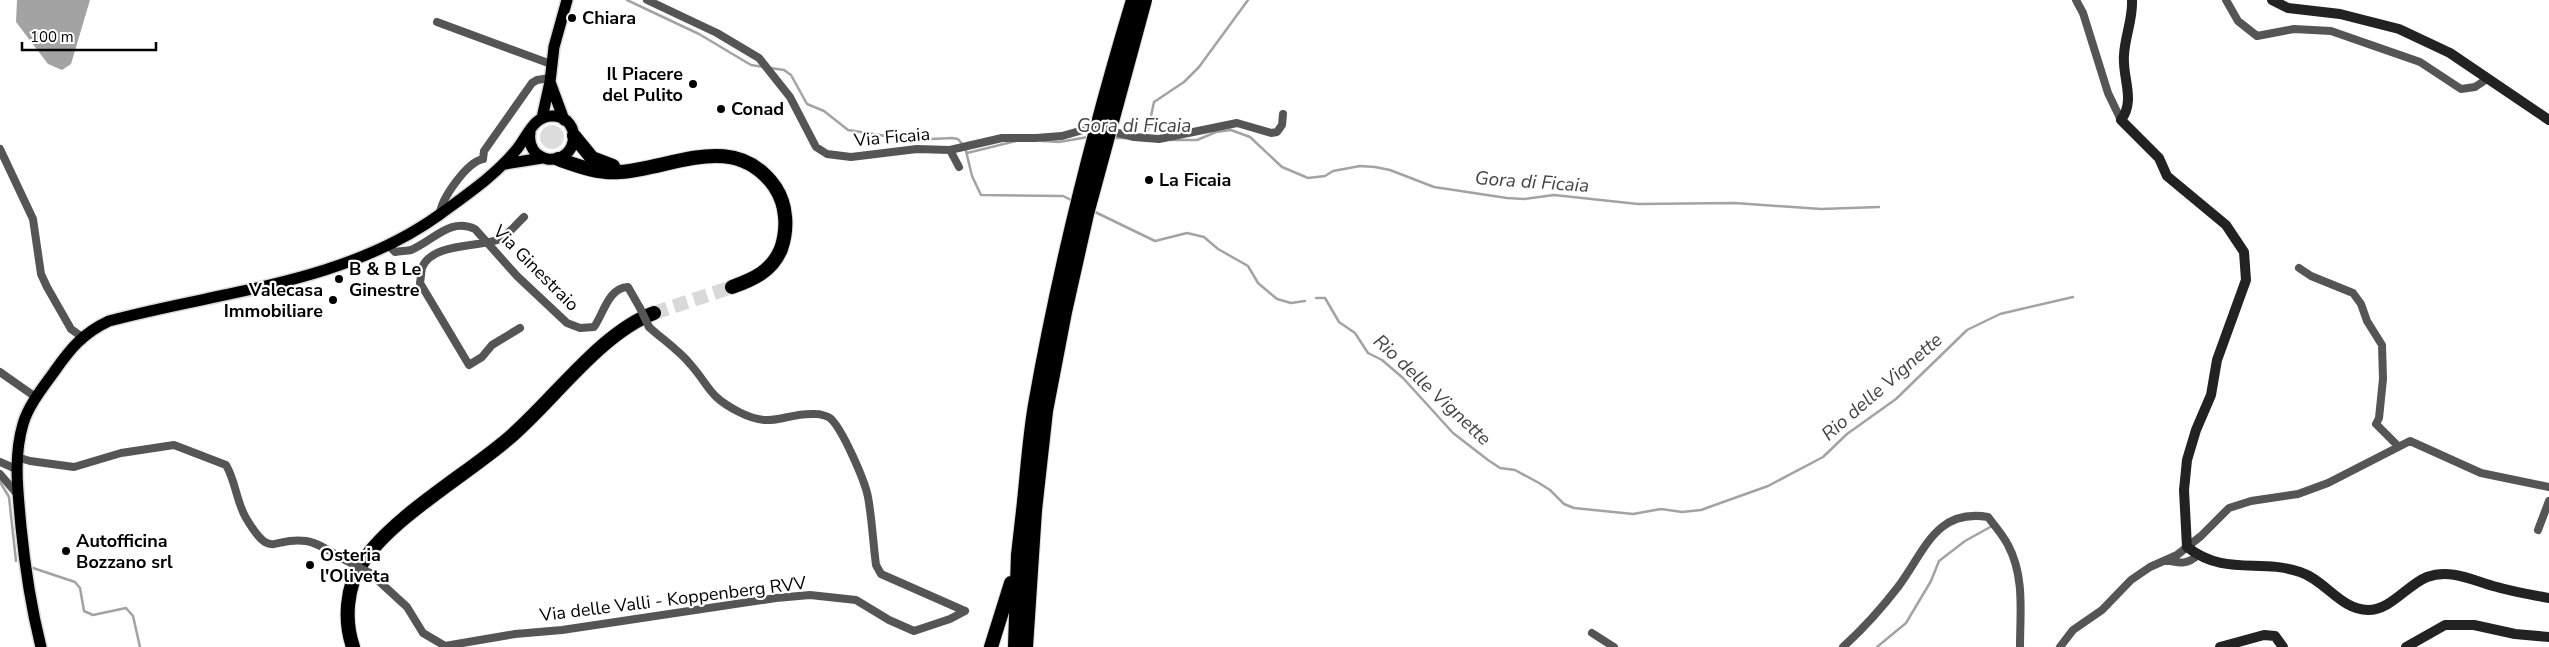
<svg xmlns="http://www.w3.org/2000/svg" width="2549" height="647" viewBox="0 0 2549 647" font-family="'Nunito Sans',sans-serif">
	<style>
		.green { fill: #dcdcdc }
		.water { fill: #a3a3a3 }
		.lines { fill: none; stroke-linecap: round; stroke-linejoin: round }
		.stream { stroke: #a3a3a3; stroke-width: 2.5 }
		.highway-tunnel { stroke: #d9d9d9; stroke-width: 14; stroke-dasharray: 14 7; stroke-linecap: butt }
		.primary-casing { stroke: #dbdbdb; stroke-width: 14 }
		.highway-casing { stroke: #dbdbdb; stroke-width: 16 }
		.street { stroke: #555; stroke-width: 8 }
		.secondary { stroke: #222; stroke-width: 10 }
		.primary { stroke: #000; stroke-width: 11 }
		.highway { stroke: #000; stroke-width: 14 }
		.highway-bridge-casing { stroke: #dbdbdb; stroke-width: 16; stroke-linecap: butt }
		.street-bridge { stroke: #555; stroke-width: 8 }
		.highway-bridge { stroke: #000; stroke-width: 14 }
		.poi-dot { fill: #000; stroke: #fff; stroke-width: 2 }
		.labels { text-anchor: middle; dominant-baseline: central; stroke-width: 4.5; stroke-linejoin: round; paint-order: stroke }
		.poi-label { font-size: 18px; font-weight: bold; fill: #000; stroke: #fff; text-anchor: start }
		.street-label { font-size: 18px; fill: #000; stroke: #fff }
		.water-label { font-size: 19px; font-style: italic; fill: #444; stroke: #fff }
	</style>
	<rect width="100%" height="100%" fill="#fff"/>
	<path class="green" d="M540 137a12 12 0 1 1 24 0a12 12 0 1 1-24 0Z"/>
	<path class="water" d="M 17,0 L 90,0 L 71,64 L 62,70 L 48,64 L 16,22 Z"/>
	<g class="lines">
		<path class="stream" d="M 627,0 L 699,34 L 751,65 L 764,67
			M 770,68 L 784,70 L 791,75 L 807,104 L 824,111 L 848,130 L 911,140 L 952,138 L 958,139 L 964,146
			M 1148,130 L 1154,102 L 1184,82 L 1199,67 L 1248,0
			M 1111,138 L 1126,138
			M 1171,140 L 1197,140 L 1216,132 L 1231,130 L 1250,137 L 1282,167 L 1308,178 L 1325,176 L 1333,171 L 1360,166 L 1375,167 L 1390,170 L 1434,187 L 1507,198 L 1524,199 L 1554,195 L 1638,204 L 1735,203 L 1821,209 L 1879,207
			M 1042,141 L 1059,142 L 1088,137
			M 966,151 L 972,176 L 981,195 L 1063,196 L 1073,201
			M 967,153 L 1016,141
			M 1093,211 L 1155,241 L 1187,233 L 1204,237 L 1218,249 L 1248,266 L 1258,283 L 1277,299 L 1291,303 L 1305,301
			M 1316,298 L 1325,298 L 1339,322 L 1355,333 L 1368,353 L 1382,360 L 1403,378 L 1453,433 L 1488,460 L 1500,468 L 1515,470 L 1539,483 L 1550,490 L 1564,504 L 1574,508 L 1633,514 L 1661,509 L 1682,512 L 1701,510 L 1768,486 L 1823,457 L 1847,434 L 1896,399 L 1967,330 L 2000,314 L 2073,297
			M 0,482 L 9,497 L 16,561
			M 30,567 L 75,582 L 80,588 L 84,611 L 93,615 L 126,608 L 133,616 L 140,647
			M 1877,647 L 1906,623 L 1931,581 L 1939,561 L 1965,541 L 1992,526"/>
		<path class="highway-tunnel" d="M 654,313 L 732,287"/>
		<g class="primary-casing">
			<path id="primary" d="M 550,82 L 564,120
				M 542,118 L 550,82 L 554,47 L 567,0
				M 505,164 L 542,158
				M 41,647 C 31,607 25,568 21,527 C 18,492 13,458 23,424 C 28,406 43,387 54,372 C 70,349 83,333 109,321 C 220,291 343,284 439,215 C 466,195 496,175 517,149 C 527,137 534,114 554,116 C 583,118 579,163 547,159 C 535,156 528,146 530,133"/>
		</g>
		<g class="highway-casing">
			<path id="highway" d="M 574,136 L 592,158 L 613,166
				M 558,159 C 578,166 599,174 620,172 C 674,168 735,130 775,187 C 787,205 788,229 781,249 C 772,271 754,279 732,287
				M 353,647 C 344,621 346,587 362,563 C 391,518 466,475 508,439 C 553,401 600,333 654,313
				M 991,647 L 1011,583
				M 1015,647 L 1018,555 L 1023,511
				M 1026,647 L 1035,510"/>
		</g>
		<path class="street" d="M 647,0 L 717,33 L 759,58 L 790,97 L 816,147 L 827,154 L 851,157 L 917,149 L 950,150 L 1002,138 L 1036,138 L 1062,136 L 1083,130
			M 2076,0 L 2083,13 L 2108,93 L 2121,120
			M 2226,0 L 2238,21 L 2257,36 L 2294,29 L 2331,31 L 2420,62 L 2461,89 L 2475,87 L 2487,79
			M 437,22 L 551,64
			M 1118,133 L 1134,137 L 1159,139 L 1237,123 L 1271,133 L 1277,132 L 1282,125 L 1283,114
			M 0,149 L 33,219 L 41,274 L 47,287 L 71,329 L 82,337
			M 950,150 L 959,167
			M 483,159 L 484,151 L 532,83 L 537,80 L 550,78
			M 440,214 C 441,199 467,162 483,159
			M 388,245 L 395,252 C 400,251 407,251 411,250 C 433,241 450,217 475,229 L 517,276 L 567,323 L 580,328 L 594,327 C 604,313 608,288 628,287 L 640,308
			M 2299,268 L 2311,276 L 2353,293 L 2361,304 L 2367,321 L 2382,345 L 2383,379 L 2379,418 L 2376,424 L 2398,446
			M 649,327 C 663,340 679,350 691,365 C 711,388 708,396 739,412 C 774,430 784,412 816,414 C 820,414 827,416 830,418 C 842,428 865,481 868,497 C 872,519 873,542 876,565 L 881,574 L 965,611
			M 520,328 L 492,345 L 482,357 L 469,365 L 420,283 C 421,278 421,272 422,268 C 431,243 478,247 497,240 C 507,237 516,224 524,217
			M 0,372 L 37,398
			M 17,457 L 30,461 L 74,467 L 121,453 L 174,445 L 226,465 C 236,482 236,501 246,518 C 272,562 272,536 306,541 C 319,543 331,552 343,559
			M 0,462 L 16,469
			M 0,474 L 18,495
			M 2538,530 L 2549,501
			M 2167,560 C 2180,564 2188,564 2198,555
			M 370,573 L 407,607 L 423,633 L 445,646 L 515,634 L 562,630 L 776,598 L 810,595 L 856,600 L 889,620 L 914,631 L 950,619 L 965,611
			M 1592,633 L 1614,647
			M 1843,647 C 1864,628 1881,609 1898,587 C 1924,553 1935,508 1988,517 C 1995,526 2003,535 2008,545 C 2025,577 2020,613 2020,647
			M 2060,647 L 2073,630 L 2102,610 L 2131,580 L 2150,567 L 2177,555 L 2201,536 L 2229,508 L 2251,501 L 2298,494 L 2328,483 L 2410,441 L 2481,473 L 2549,487"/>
		<path class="secondary" d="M 2132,0 C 2133,19 2125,36 2124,55 C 2122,78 2136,100 2121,120 L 2159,158 L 2167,176 L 2226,225 L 2244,252 L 2246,280 L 2217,360 L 2211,395 L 2196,430 L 2187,460 L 2184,490 L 2187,547 C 2226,577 2259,558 2300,572 C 2325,580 2341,610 2368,610 C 2391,610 2407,585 2427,577 C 2451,568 2474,581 2497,587 C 2514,592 2532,595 2549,598
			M 2272,0 L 2288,8 L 2340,14 L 2399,29 L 2450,53 L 2549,120
			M 2220,647 L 2264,635 L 2275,636 L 2283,647
			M 2406,647 L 2445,625 L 2474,625 L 2515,634 L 2549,637"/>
		<use href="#primary" class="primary"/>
		<use href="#highway" class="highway"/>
		<g class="highway-bridge-casing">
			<path id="highway-bridge" d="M 1035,510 L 1046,411 L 1065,312 L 1087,214 L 1145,0
				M 1023,511 C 1027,476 1029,440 1035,405 C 1059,268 1093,133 1133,0"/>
		</g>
		<path class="street-bridge" d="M 640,308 L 649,327
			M 343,559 L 370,573"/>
		<use href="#highway-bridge" class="highway-bridge"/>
	</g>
	<g class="poi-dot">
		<circle cx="572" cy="18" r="5"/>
		<circle cx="693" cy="84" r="5"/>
		<circle cx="721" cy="109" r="5"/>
		<circle cx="1149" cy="180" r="5"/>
		<circle cx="339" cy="279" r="5"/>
		<circle cx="333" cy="300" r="5"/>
		<circle cx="66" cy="551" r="5"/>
		<circle cx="310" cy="565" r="5"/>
	</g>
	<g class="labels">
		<g class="poi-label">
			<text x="582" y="18">Chiara</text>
			<text x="683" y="74" text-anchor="end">Il Piacere<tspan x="683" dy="21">del Pulito</tspan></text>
			<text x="731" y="109">Conad</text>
			<text x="1159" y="180">La Ficaia</text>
			<text x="349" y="269">B &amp; B Le<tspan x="349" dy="21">Ginestre</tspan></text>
			<text x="323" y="290" text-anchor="end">Valecasa<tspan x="323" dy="21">Immobiliare</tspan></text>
			<text x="76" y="541">Autofficina<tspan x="76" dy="21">Bozzano srl</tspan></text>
			<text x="320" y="555">Osteria<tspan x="320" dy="21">l'Oliveta</tspan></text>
		</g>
		<g class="street-label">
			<text transform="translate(892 137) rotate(-5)">Via Ficaia</text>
			<text transform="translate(536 268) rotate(45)">Via Ginestraio</text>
			<text transform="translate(673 599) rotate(-7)">Via delle Valli - Koppenberg RVV</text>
		</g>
		<g class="water-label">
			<text x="1134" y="126">Gora di Ficaia</text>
			<text transform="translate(1532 182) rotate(4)">Gora di Ficaia</text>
			<text transform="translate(1882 387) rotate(-41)">Rio delle Vignette</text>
			<text transform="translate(1432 390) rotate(43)">Rio delle Vignette</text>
		</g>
	</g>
	<path d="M22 42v8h134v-8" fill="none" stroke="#000000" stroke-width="2.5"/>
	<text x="30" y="42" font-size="15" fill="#000000" stroke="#ffffff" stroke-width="4" paint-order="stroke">100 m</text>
</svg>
